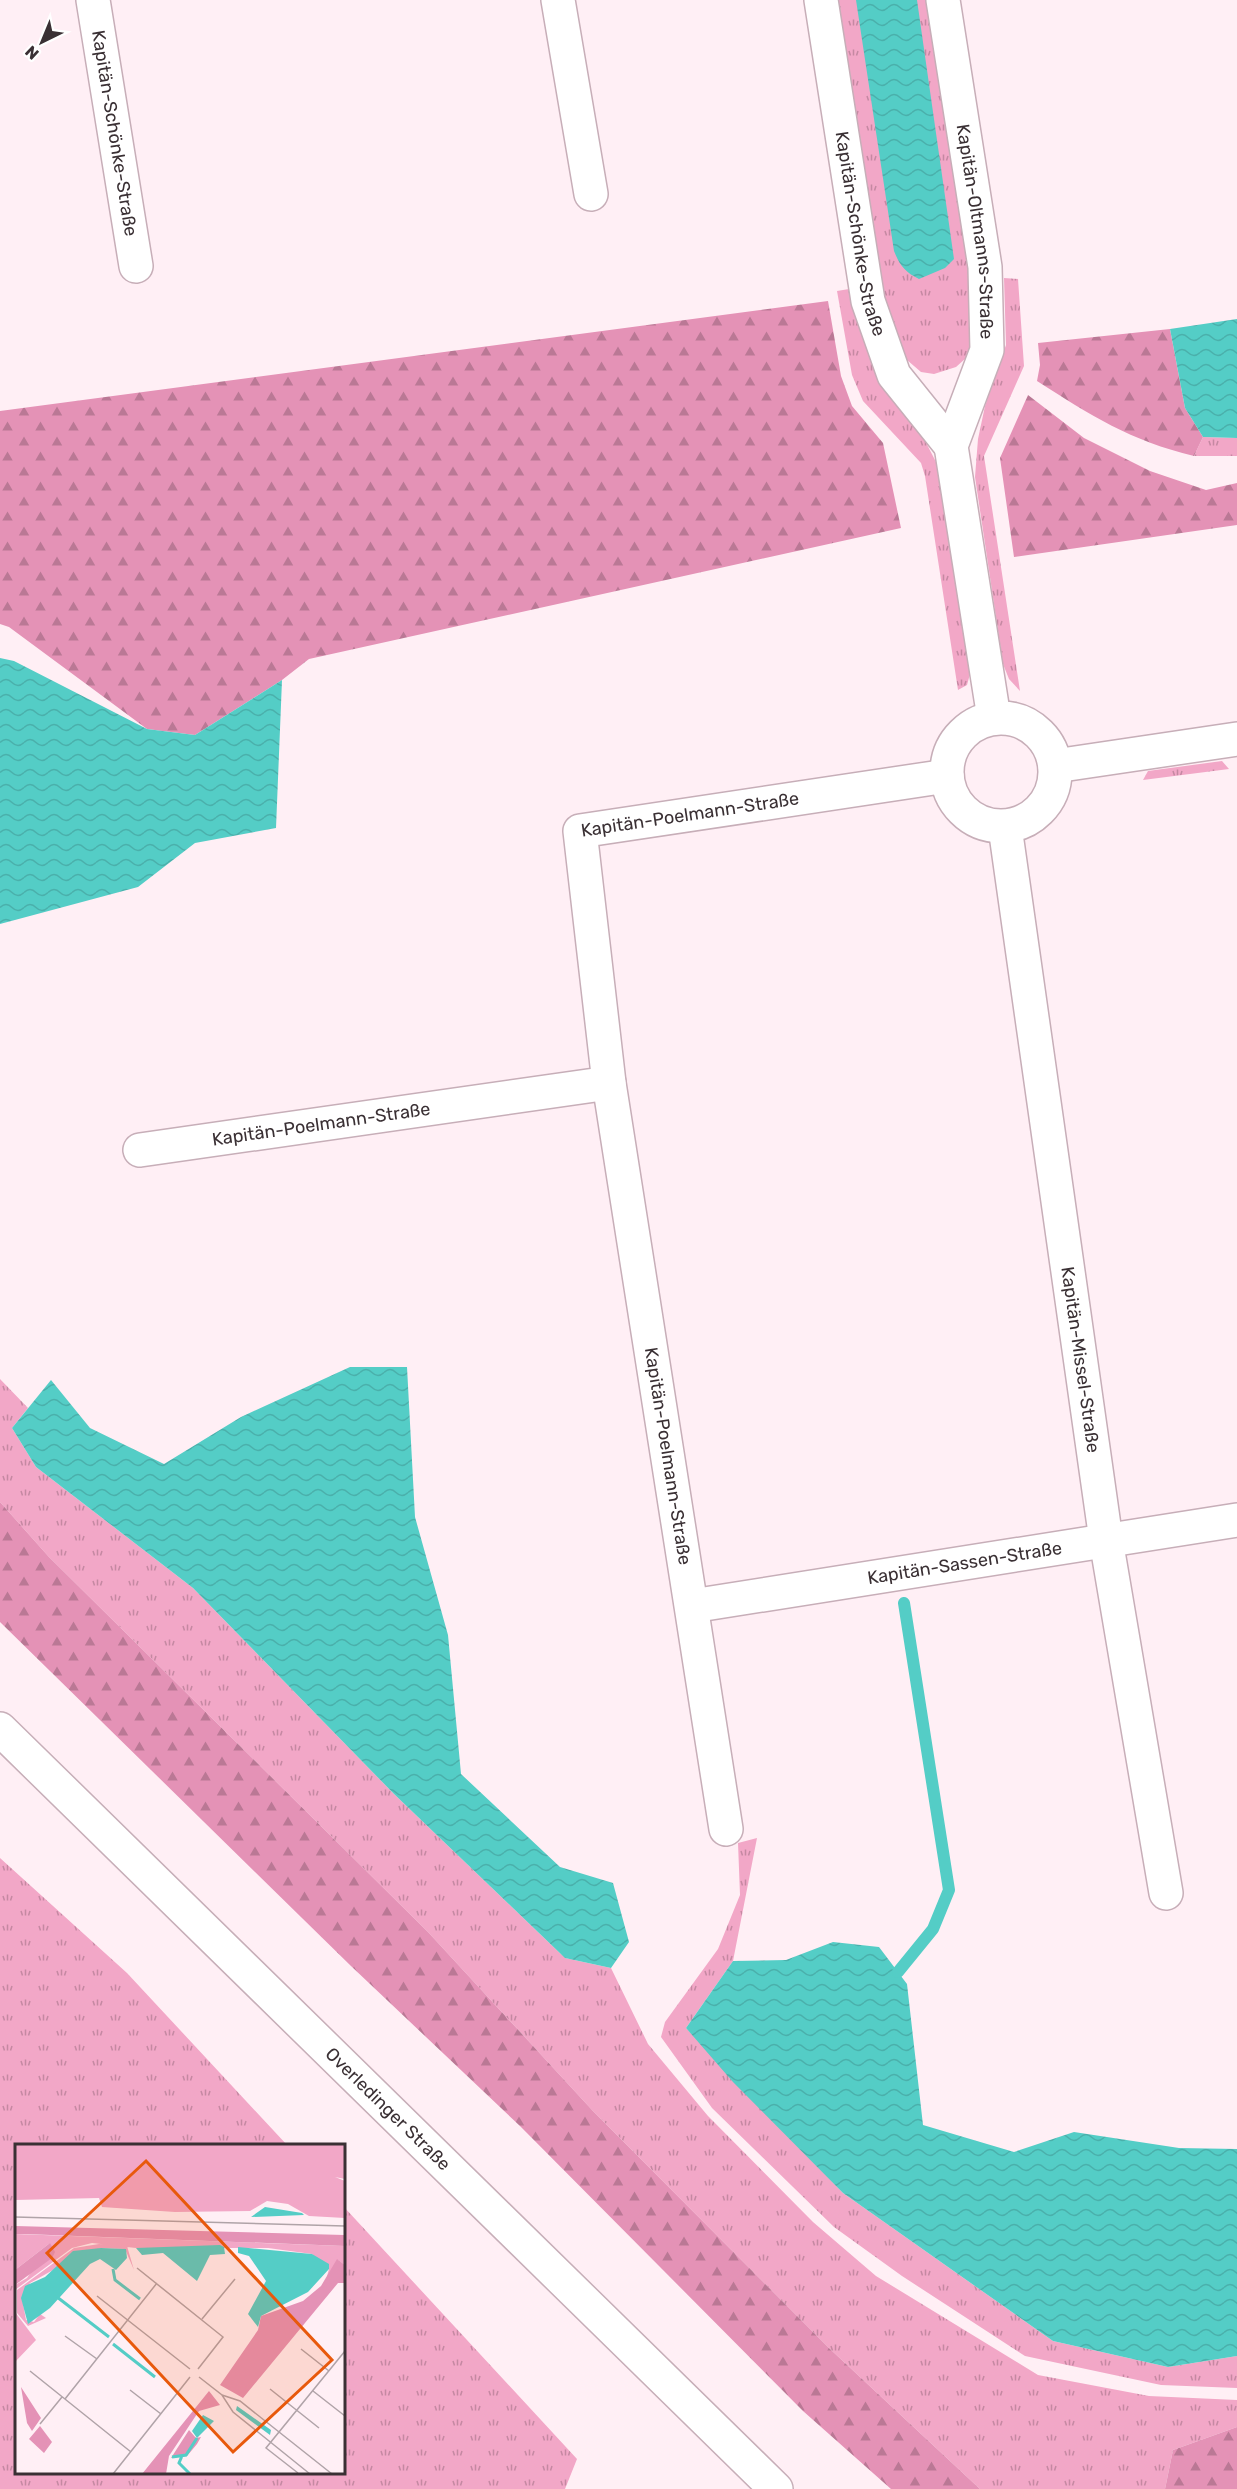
<svg xmlns="http://www.w3.org/2000/svg" width="1237" height="2489" viewBox="0 0 1237 2489" font-family="Rubik,sans-serif">
	<style>
		.grass { fill: url(#grass-tufts) }
		.forest { fill: url(#forest-firs) }
		.water { fill: url(#water-waves) }
		.lines { fill: none; stroke-linecap: round; stroke-linejoin: round }
		.stream { stroke: #54cdc6; stroke-width: 12 }
		.minor-casing { stroke: #c7aeb8; stroke-width: 36 }
		.minor { stroke: #fff; stroke-width: 33 }
		.labels { text-anchor: middle; dominant-baseline: central; stroke-width: 4.5; stroke-linejoin: round; paint-order: stroke }
		.street-label { font-size: 18px; fill: #3a3034; stroke: #fff }
		.inset-river { fill: none; stroke: #54cdc6; stroke-width: 3 }
		.inset-road { fill: none; stroke: #b0a3a8; stroke-width: 1.5 }
		.view { fill: #e8590c; fill-opacity: 0.15; stroke: #e8590c; stroke-width: 3 }
		.inset-edge { fill: none; stroke: #3a3034; stroke-width: 3 }
	</style>
	<defs>
		<pattern id="grass-tufts" width="24" height="20" patternUnits="userSpaceOnUse" patternTransform="scale(1.5)"><rect width="24" height="20" fill="#f2a7c7"/><path d="M3 7l-1-3M5 7V3M7 7l1-3M15 17l-1-3M17 17v-4M19 17l1-3" fill="none" stroke="#c588a2"/></pattern>
		<pattern id="forest-firs" width="22" height="20" patternUnits="userSpaceOnUse" patternTransform="scale(1.5)"><rect width="22" height="20" fill="#e492b6"/><path d="M5 1l3.5 6h-7zM16 11l3.5 6h-7z" fill="#ba7895"/></pattern>
		<pattern id="water-waves" width="16" height="10" patternUnits="userSpaceOnUse" patternTransform="scale(1.5)"><rect width="16" height="10" fill="#54cdc6"/><path d="M0 5q4-4 8 0t8 0" fill="none" stroke="#4ab0ab"/></pattern>
	</defs>
	<rect width="100%" height="100%" fill="#ffeff5"/>
	<path class="grass" d="M 836,0 L 936,0 L 973,256 L 975,339 L 966,358 L 956,367 L 934,374 L 921,372 L 900,354 L 876,272 Z
		M 1004,278 L 1018,279 L 1024,366 L 984,456 L 1020,691 L 1009,679 L 1003,664 L 975,477 L 978,439 L 985,406 L 1006,345 Z
		M 849,289 L 865,344 L 883,377 L 921,433 L 936,462 L 946,505 L 970,674 L 967,685 L 958,690 L 925,476 L 921,463 L 863,401 L 852,375 L 837,291 Z
		M 1203,437 L 1237,438 L 1237,456 L 1194,456 Z
		M 1222,761 L 1229,769 L 1143,780 L 1148,771 Z
		M 0,1379 L 28,1408 L 12,1428 L 36,1467 L 193,1588 L 394,1794 L 565,1958 L 611,1968 L 648,2044 L 708,2116 L 813,2222 L 876,2276 L 1038,2375 L 1149,2396 L 1237,2400 L 1237,2427 L 1173,2450 L 1165,2489 L 980,2489 L 830,2349 L 593,2111 L 428,1932 L 49,1557 L 0,1502 Z
		M 757,1838 L 733,1961 L 686,2028 L 843,2193 L 1053,2341 L 1168,2367 L 1237,2356 L 1237,2388 L 1161,2385 L 1025,2356 L 902,2276 L 834,2227 L 712,2108 L 661,2037 L 665,2022 L 718,1949 L 740,1895 L 738,1843 Z
		M 0,1858 L 127,1973 L 287,2145 L 16,2146 L 16,2472 L 344,2472 L 344,2207 L 577,2459 L 565,2489 L 0,2489 Z"/>
	<path class="forest" d="M 828,301 L 841,376 L 852,406 L 883,443 L 901,528 L 309,659 L 282,680 L 195,735 L 147,729 L 9,627 L 0,624 L 0,411 Z
		M 1170,329 L 1185,408 L 1203,437 L 1194,456 C 1131,441 1090,415 1037,381 L 1040,365 L 1038,343 Z
		M 1028,395 L 1084,438 L 1150,471 L 1206,490 L 1237,483 L 1237,525 L 1014,557 L 1000,458 Z
		M 0,1502 L 49,1557 L 428,1932 L 593,2111 L 830,2349 L 980,2489 L 891,2489 L 803,2411 L 520,2126 L 351,1966 L 0,1622 Z
		M 1237,2427 L 1237,2489 L 1165,2489 L 1173,2450 Z"/>
	<path class="water" d="M 856,0 L 917,0 L 954,259 L 945,268 L 919,279 C 905,272 900,266 894,251 Z
		M 1237,319 L 1237,438 L 1203,437 L 1185,408 L 1170,329 Z
		M 0,658 L 14,661 L 147,729 L 195,735 L 282,680 L 276,828 L 195,843 L 138,887 L 0,924 Z
		M 350,1367 L 407,1367 L 415,1517 L 448,1635 L 461,1774 L 560,1867 L 613,1883 L 629,1942 L 611,1968 L 565,1958 L 394,1794 L 193,1588 L 36,1467 L 12,1428 L 51,1380 L 90,1428 L 164,1464 L 241,1417 Z
		M 833,1942 L 879,1947 L 907,1984 L 923,2125 L 1014,2152 L 1074,2132 L 1179,2148 L 1237,2149 L 1237,2356 L 1168,2367 L 1053,2341 L 843,2193 L 733,2082 L 686,2028 L 733,1961 L 786,1960 Z"/>
	<g class="lines">
		<path class="stream" d="M 898,1972 L 933,1929 L 949,1890 L 904,1603"/>
		<g class="minor-casing">
			<g id="minor">
				<path id="s1" d="M 93,0 L 136,266"/>
				<path d="M 558,0 L 591,194"/>
				<path id="s2" d="M 821,0 L 868,301 L 894,375 L 951,446"/>
				<path id="s3" d="M 943,0 L 985,267 L 987,350 L 951,446 L 994,718"/>
				<circle cx="1001" cy="772" r="54"/>
				<path d="M 1055,766 L 1237,739"/>
				<path id="s4" d="M 1005,827 L 1106,1540 L 1166,1893"/>
				<path id="s5" d="M 140,1150 L 609,1083"/>
				<path id="s6" d="M 692,1606 L 1237,1520"/>
				<path id="s7" d="M 0,1729 L 776,2489"/>
				<path id="s8" d="M 726,1829 L 609,1083 L 580,831 L 947,776"/>
			</g>
		</g>
		<use href="#minor" class="minor"/>
	</g>
	<g class="labels">
		<g class="street-label">
			<text stroke="none"><textPath href="#s1" startOffset="135">Kapitän-Schönke-Straße</textPath></text>
			<text stroke="none"><textPath href="#s3" startOffset="234">Kapitän-Oltmanns-Straße</textPath></text>
			<text stroke="none"><textPath href="#s2" startOffset="237">Kapitän-Schönke-Straße</textPath></text>
			<text stroke="none"><textPath href="#s8" startOffset="1120">Kapitän-Poelmann-Straße</textPath></text>
			<text stroke="none"><textPath href="#s5" startOffset="183">Kapitän-Poelmann-Straße</textPath></text>
			<text stroke="none"><textPath href="#s4" startOffset="538">Kapitän-Missel-Straße</textPath></text>
			<text transform="translate(668 1456) rotate(81)">Kapitän-Poelmann-Straße</text>
			<text stroke="none"><textPath href="#s6" startOffset="276">Kapitän-Sassen-Straße</textPath></text>
			<text stroke="none"><textPath href="#s7" startOffset="543">Overledinger Straße</textPath></text>
		</g>
	</g>
	<g transform="translate(15 2144)">
		<rect width="330" height="330" fill="#ffeff5"/>
		<path d="M 0,0 L 330,0 L 330,35 L 320,33 L 330,37 L 330,74 L 294,72 L 273,60 L 252,57 L 235,67 L 160,68 L 87,63 L 84,54 L 0,56 ZM 0,90 L 330,102 L 330,121 L 323,116 L 311,136 L 314,125 L 297,110 L 253,104 L 121,104 L 77,99 L 57,104 L 0,146 L 0,141 L 12,134 L 35,99 L 0,126 ZM 84,100 L 112,102 L 119,126 L 110,105 L 86,104 L 38,126 L 15,139 L 7,154 L 11,176 L 19,178 L 25,170 L 31,174 L 13,182 L 2,169 L 2,146 L 59,104 ZM 0,168 L 21,196 L 0,218 Z" fill="#f2a7c7"/>
		<path d="M 0,82 L 329,91 L 330,102 L 9,90 L 0,90 ZM 35,99 L 40,108 L 37,114 L 0,141 L 0,126 ZM 322,115 L 330,121 L 330,139 L 323,139 L 228,254 L 205,241 L 243,186 L 246,172 L 288,157 L 306,142 ZM 6,243 L 26,274 L 17,287 L 12,279 ZM 194,247 L 205,261 L 184,267 L 154,312 L 151,330 L 127,330 ZM 25,282 L 37,298 L 29,309 L 14,295 ZM 174,286 L 181,294 L 186,293 L 182,300 L 172,312 L 156,314 Z" fill="#e492b6"/>
		<path d="M 250,63 L 287,69 L 289,71 L 236,73 ZM 205,101 L 209,103 L 210,110 L 195,111 L 182,137 L 148,109 L 127,111 L 121,104 ZM 223,103 L 297,110 L 314,120 L 314,125 L 293,148 L 246,172 L 243,183 L 233,170 L 251,137 L 234,112 L 223,109 ZM 86,104 L 111,105 L 112,114 L 101,126 L 85,115 L 75,120 L 35,164 L 13,180 L 6,154 L 10,142 L 30,133 L 58,107 ZM 222,262 L 256,286 L 255,291 L 221,266 ZM 188,271 L 199,277 L 182,294 L 177,287 Z" fill="#54cdc6"/>
		<path class="inset-river" d="M 98,125 L 100,136 L 125,155M 42,153 L 94,193M 98,200 L 140,233M 167,312 L 164,319 L 175,330M 157,313 L 171,311 L 182,294"/>
		<path class="inset-road" d="M 0,73 L 330,82M 122,124 L 208,193 L 183,225M 82,152 L 175,225M 187,175 L 220,135M 50,192 L 82,215M 286,205 L 314,227M 15,227 L 116,308M 184,233 L 207,251 L 218,268 L 295,330M 255,245 L 304,284M 115,246 L 146,270M 298,247 L 330,272M 207,251 L 225,257 L 317,330M 50,255 L 142,139M 25,280 L 47,253M 283,329 L 251,304 L 330,207M 98,330 L 175,233"/>
		<path class="view" d="M 131,17 L 317,216 L 218,308 L 32,109 Z"/>
		<rect width="330" height="330" class="inset-edge"/>
	</g>
	<g transform="translate(42 42) rotate(223)" stroke="#ffffff" stroke-width="4.5" paint-order="stroke">
	<path d="M0-4.5L10 22L0 15L-10 22Z" fill="#3a3034"/>
	<text y="-9" font-size="16" font-weight="bold" text-anchor="middle" fill="#3a3034">N</text>
	</g>
</svg>
